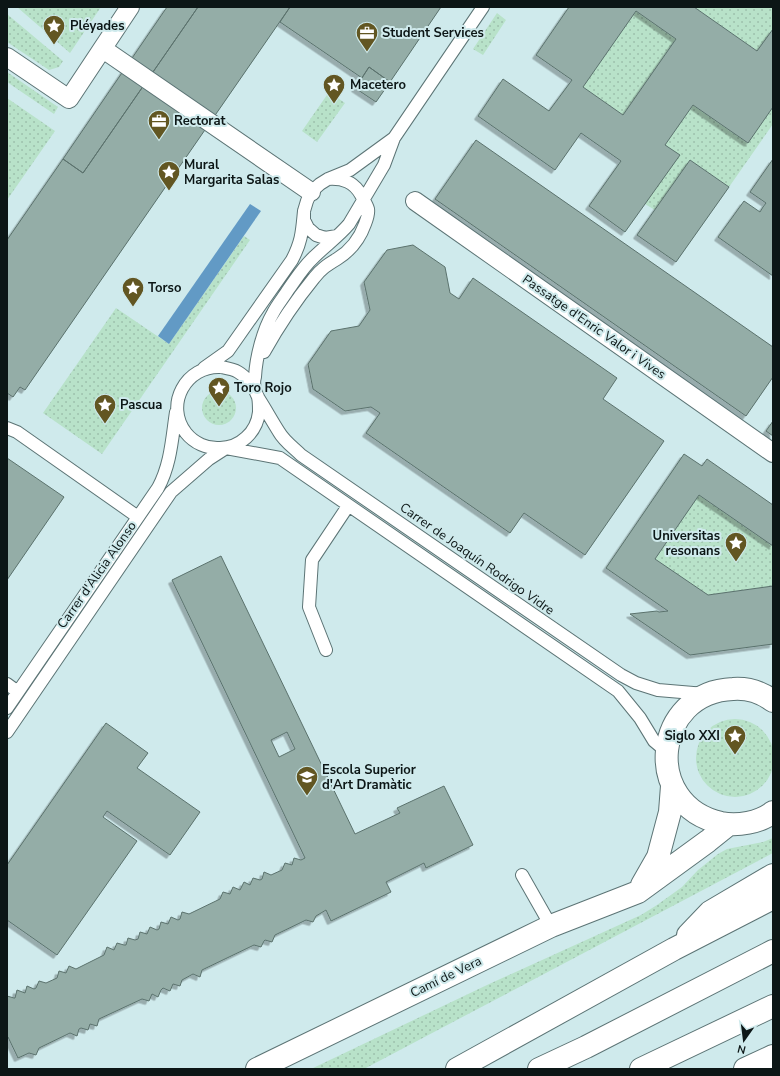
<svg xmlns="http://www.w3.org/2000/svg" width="780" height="1076" viewBox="0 0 780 1076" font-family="'Nunito Sans',sans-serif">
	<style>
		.grass { fill: url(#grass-dots) }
		.water { fill: #629ac5 }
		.building { fill: #94ada7; stroke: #5b726d; fill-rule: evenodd; filter: url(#shadow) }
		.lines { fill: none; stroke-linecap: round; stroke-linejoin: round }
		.service-casing { stroke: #5c7475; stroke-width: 14 }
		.pedestrian-casing { stroke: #5c7475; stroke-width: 20 }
		.tertiary-casing { stroke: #5c7475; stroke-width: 24 }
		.motorway-casing { stroke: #5c7475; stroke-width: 24 }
		.service { stroke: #fff; stroke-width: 12 }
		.pedestrian { stroke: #fff; stroke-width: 18 }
		.tertiary { stroke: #fff; stroke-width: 22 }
		.motorway { stroke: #fff; stroke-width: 22 }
		.labels { text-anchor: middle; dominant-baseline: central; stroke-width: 4; stroke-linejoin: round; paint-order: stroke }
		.poi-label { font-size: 13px; font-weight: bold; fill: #0c1616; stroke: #cfeaec; text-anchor: start }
		.street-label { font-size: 13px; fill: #0c1616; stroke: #cfeaec }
	</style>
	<defs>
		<pattern id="grass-dots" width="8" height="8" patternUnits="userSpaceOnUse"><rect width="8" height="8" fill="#b8e2c9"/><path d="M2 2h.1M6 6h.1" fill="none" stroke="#9dc1ac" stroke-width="1.8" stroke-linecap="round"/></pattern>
		<filter id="shadow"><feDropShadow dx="-3.5" dy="3.5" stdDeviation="0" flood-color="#0004"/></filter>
	</defs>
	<rect width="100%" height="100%" fill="#cfeaec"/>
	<path class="grass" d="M 17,7 L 101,7 L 70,53 Z
		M 694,7 L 773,7 L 773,29 L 757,51 Z
		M 636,11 L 676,39 L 623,115 L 583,87 Z
		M 497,13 L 506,20 L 483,55 L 473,49 Z
		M 7,14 L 63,61 L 59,67 L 49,70 L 7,42 Z
		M 7,72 L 58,107 L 54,114 L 7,82 Z
		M 329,92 L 345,103 L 317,142 L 302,131 Z
		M 7,98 L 55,131 L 7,200 Z
		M 693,105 L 748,143 L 773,107 L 773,124 L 729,187 L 690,160 L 655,210 L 645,204 L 679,155 L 665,145 Z
		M 244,236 L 250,240 L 102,454 L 43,413 L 116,308 L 169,344 Z
		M202 408a17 17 0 1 1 34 0a17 17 0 1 1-34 0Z
		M 699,495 L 773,546 L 773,586 L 708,595 L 655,559 Z
		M696 758a39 39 0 1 1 78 0a39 39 0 1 1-78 0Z
		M 773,838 L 773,853 L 364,1069 L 311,1069 L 487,985 L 641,915 L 657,905 L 682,887 L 698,870 L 718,854 L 727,849 L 763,842 Z"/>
	<path class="water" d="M 250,204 L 261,211 L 169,344 L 158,336 Z"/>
	<path class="building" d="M 167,7 L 198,7 L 83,173 L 63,159 Z
		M 198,7 L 290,7 L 25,390 L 20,387 L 13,397 L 7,393 L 7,240 L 63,159 L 83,173 Z
		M 290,7 L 441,7 L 390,82 L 369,67 L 362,78 L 280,22 Z
		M 569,7 L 694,7 L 757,51 L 773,29 L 773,107 L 748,143 L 693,105 L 665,145 L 680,155 L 625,232 L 589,206 L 621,161 L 581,133 L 555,170 L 478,116 L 503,79 L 549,111 L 572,80 L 536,55 ZM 636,11 L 676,39 L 623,115 L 583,87 Z
		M 369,67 L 390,82 L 376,102 L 355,88 Z
		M 476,140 L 773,347 L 773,377 L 746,416 L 435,199 Z
		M 773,159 L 773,276 L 718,237 L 744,201 L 760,212 L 763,207 L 766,203 L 750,192 Z
		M 690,160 L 729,187 L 676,262 L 637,235 Z
		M 413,245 L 445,267 L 450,293 L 459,299 L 473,278 L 617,378 L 603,399 L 664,441 L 585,555 L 524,513 L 510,533 L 366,433 L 380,413 L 371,407 L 345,411 L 313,389 L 308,364 L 331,331 L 359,326 L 370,310 L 364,282 L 387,250 Z
		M 773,421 L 773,436 L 766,431 Z
		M 684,454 L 702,466 L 707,459 L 773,505 L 773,546 L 699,495 L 655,559 L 708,595 L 773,586 L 773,644 L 690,655 L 630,614 L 657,611 L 659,612 L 668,611 L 606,568 Z
		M 7,458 L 64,497 L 7,580 Z
		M 221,556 L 355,834 L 400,813 L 397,808 L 444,786 L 473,845 L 426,868 L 424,863 L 386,882 L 391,892 L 331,921 L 326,910 L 316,916 L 313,922 L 306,920 L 275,935 L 272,942 L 265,940 L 264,941 L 261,947 L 254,945 L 202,970 L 200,977 L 193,974 L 182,980 L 180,986 L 173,984 L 170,991 L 163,988 L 161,990 L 158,997 L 152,994 L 149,1001 L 142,999 L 99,1019 L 97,1026 L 90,1024 L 88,1030 L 81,1028 L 79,1029 L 77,1036 L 70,1033 L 39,1048 L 36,1055 L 29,1053 L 18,1058 L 8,1037 L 7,1037 L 7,996 L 14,998 L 15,998 L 17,990 L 25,993 L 27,986 L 34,989 L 36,988 L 39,981 L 46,983 L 57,978 L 59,971 L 66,973 L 69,966 L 76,969 L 104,955 L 107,947 L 114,950 L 117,943 L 124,945 L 126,945 L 128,938 L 135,940 L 138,939 L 140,932 L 147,934 L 150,927 L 157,930 L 159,929 L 161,922 L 168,924 L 171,917 L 178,920 L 180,919 L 182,912 L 189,914 L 220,899 L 223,892 L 230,894 L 233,887 L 240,890 L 244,882 L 250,885 L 253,878 L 260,880 L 262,879 L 264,872 L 271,875 L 282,870 L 285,863 L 292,865 L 294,858 L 301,860 L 305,858 L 172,580 ZM 287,732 L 295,749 L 279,757 L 271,740 Z
		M 106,723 L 148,753 L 137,768 L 200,812 L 170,855 L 107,811 L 103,817 L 137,841 L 57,955 L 7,920 L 7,865 Z"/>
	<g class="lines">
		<g class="service-casing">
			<path id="service" d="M 337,236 L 325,238 L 316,235 L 308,228 L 304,220 L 304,211 L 307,201 L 311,192 L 320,184 L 328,179 L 350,170 L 394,138
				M 264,352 C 278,327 296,300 314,278 C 321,269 327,265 337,259 C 350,251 360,238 365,224 C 367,219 369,214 368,209 C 367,205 363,199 361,195 C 354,182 343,178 328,179
				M 204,368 L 228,351 L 292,260 C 302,241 302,231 304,211
				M 255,389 C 250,382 245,376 238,372 C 233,369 226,368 221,367 C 186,365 164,405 186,433 C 194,443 207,449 220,448 C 240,448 257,432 259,412 C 259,408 259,401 258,397 C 257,394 255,392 255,389 C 254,385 254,380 255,377 C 256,357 263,330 273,313 C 277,305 283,298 288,290 C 296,279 303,267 314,257 C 325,246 339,236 349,224 L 384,165 L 394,138 L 483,7
				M 259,399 C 266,410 272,421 279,432 C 284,441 294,448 301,455 L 621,675 L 636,683 L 658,690 L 705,694
				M 7,428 L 17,432 L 138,517
				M 326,650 L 309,607 L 312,560 L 348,506
				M 7,684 L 18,692
				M 7,708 L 158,488 C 171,464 172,438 176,412
				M 7,732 L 171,492 L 209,459 L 226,448 L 280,458 L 618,691 L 640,718 L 654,741 L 666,751
				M 522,875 L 551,926"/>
		</g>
		<g class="pedestrian-casing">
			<path id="pedestrian" d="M 103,49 L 311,192
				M 7,57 L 69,99 L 130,7
				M 415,201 L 773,453"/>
		</g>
		<g class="tertiary-casing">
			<path id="tertiary" d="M 773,701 C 761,692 747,688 733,689 C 653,692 641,805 721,823 C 737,826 760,823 773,812
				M 642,885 L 658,857 L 670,812 L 672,786
				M 257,1069 L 551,926 L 638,892 L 708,841 L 728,825"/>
		</g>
		<g class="motorway-casing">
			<path id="motorway" d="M 688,935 L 710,912 L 773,875
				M 457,1069 L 674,949 L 773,898
				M 539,1069 L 586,1047 L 773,951
				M 641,1069 L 773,1006
				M 745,1069 L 773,1056"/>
		</g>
		<use href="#service" class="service"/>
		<use href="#pedestrian" class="pedestrian"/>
		<use href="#tertiary" class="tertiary"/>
		<use href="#motorway" class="motorway"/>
	</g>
	<defs>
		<g id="sight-pin" transform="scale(1.15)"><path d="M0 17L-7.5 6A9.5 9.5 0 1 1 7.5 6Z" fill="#625622" stroke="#cfeaec"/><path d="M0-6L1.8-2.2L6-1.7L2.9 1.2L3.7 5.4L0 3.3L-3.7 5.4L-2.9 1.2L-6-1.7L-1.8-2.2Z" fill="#fff"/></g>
		<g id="office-pin" transform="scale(1.15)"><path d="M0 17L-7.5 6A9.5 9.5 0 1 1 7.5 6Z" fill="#625622" stroke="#cfeaec"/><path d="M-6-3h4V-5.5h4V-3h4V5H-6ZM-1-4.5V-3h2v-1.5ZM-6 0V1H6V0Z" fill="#fff"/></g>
		<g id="school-pin" transform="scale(1.15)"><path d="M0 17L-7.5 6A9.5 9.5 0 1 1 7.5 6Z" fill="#625622" stroke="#cfeaec"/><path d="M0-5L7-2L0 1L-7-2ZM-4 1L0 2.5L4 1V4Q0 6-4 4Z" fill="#fff"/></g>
	</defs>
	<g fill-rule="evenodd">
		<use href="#sight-pin" x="54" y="26"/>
		<use href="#office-pin" x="367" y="33"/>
		<use href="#sight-pin" x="334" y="85"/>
		<use href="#office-pin" x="159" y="121"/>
		<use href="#sight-pin" x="169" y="172"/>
		<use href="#sight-pin" x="133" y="288"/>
		<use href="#sight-pin" x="219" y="388"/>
		<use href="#sight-pin" x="105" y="405"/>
		<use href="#sight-pin" x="736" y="543"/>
		<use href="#sight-pin" x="735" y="736"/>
		<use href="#school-pin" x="307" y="777"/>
	</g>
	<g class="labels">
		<g class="poi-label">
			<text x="70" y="26">Pléyades</text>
			<text x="382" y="33">Student Services</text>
			<text x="350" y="85">Macetero</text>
			<text x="174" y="121">Rectorat</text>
			<text x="184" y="165">Mural<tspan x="184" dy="15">Margarita Salas</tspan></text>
			<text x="148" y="288">Torso</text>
			<text x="234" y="388">Toro Rojo</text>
			<text x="120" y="405">Pascua</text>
			<text x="720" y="536" text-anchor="end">Universitas<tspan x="720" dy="15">resonans</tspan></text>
			<text x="720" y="736" text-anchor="end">Siglo XXI</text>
			<text x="322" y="770">Escola Superior<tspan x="322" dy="15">d'Art Dramàtic</tspan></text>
		</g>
		<g class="street-label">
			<text transform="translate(594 327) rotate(35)">Passatge d'Enric Valor i Vives</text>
			<text transform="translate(477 559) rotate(35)">Carrer de Joaquín Rodrigo Vidre</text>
			<text transform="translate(97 575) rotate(-55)">Carrer d'Alicia Alonso</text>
			<text transform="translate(446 977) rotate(-26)">Camí de Vera</text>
		</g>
	</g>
	<rect width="780" height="1076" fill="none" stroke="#0c1616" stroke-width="16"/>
	<g transform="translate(744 1040) rotate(194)" stroke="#cfeaec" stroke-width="3" paint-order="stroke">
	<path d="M0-3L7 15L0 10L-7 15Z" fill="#0c1616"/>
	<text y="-6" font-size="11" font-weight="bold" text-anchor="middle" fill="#0c1616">N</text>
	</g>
</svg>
